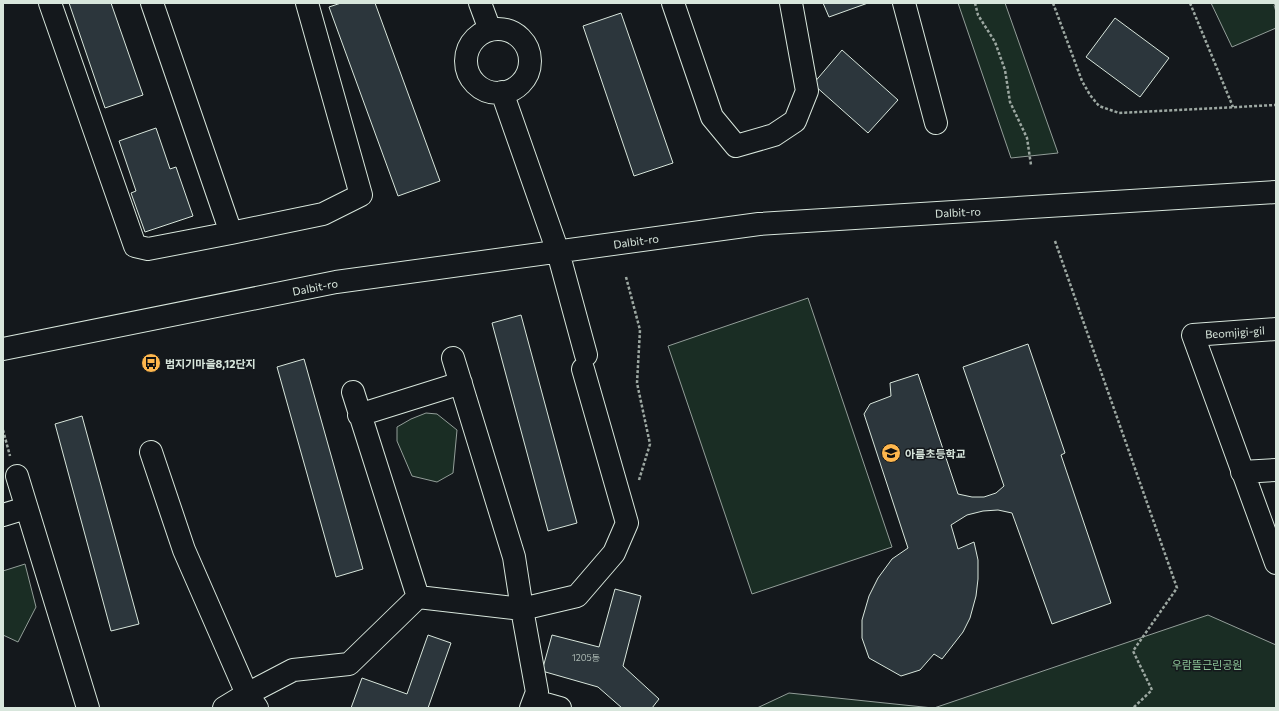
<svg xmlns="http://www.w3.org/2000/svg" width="1279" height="711" viewBox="0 0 1279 711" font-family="Commissioner,'Noto Sans KR',sans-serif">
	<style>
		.green { fill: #1a2d24; stroke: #939e99 }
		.building { fill: #2c363c; stroke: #d8e6dc }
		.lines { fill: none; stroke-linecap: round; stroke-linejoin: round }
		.minor-casing { stroke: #d8e6dc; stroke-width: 24 }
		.path { stroke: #9da8a2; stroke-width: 2.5; stroke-dasharray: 3 2; stroke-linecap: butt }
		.minor { stroke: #14181c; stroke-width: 22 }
		.labels { text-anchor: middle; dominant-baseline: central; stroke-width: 3; stroke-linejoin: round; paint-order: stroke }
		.number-label { font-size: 9px; fill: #adbab4 }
		.street-label { font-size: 11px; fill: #d8e6dc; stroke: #14181c }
		.poi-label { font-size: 11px; font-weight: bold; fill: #d8e6dc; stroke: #14181c; text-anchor: start }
		.park-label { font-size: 11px; fill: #8ac095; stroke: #14181c }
	</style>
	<rect width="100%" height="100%" fill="#14181c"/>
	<path class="green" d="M 958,3 L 1005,3 L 1058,153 L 1011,158 Z
		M 1211,3 L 1276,3 L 1274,5 L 1276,12 L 1276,28 L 1232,47 Z
		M 808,298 L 892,547 L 752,594 L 668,346 Z
		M 426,413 L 437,414 L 457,430 L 453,473 L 437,482 L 412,476 L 397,441 L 397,427 L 411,419 Z
		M 25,564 L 36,607 L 18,642 L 3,635 L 3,571 Z
		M 1208,615 L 1276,645 L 1276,708 L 934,708 Z
		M 789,693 L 933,708 L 757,708 Z"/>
	<path class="building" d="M 69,3 L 111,3 L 143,95 L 105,108 Z
		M 341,3 L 375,3 L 440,181 L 398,196 L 329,7 Z
		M 823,3 L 868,3 L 829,17 Z
		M 621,13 L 673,163 L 634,176 L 583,26 Z
		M 1115,18 L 1169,58 L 1140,97 L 1086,57 Z
		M 842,50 L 898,100 L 868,133 L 813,84 Z
		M 156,128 L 170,169 L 176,167 L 193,216 L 145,232 L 131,193 L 136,191 L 119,141 Z
		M 521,315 L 577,523 L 548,531 L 492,323 Z
		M 1028,344 L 1065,453 L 1061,455 L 1111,603 L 1052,624 L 1012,513 L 998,510 L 983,511 L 967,515 L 951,525 L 958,549 L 974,542 L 978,560 L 978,579 L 976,596 L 970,618 L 963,632 L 942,659 L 934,654 L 920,670 L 901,676 L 869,658 L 862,638 L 862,620 L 869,596 L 878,578 L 892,559 L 908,548 L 864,414 L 870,404 L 891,396 L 890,383 L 918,374 L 958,494 L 972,497 L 984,497 L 996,493 L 1004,486 L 963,367 Z
		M 304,359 L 363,569 L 336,577 L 277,367 Z
		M 82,416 L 139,624 L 111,631 L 55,424 Z
		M 615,589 L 641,596 L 623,666 L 659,699 L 652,708 L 622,708 L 598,687 L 542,671 L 552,635 L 599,647 Z
		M 428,635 L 451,643 L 428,708 L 351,708 L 362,678 L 407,694 Z"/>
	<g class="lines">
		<g class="minor-casing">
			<path id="minor" d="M 50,3 L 135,246 L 148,249 L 231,233 L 152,3
				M 480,3 L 490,30
				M 673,3 L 712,117 L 736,146 L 774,135 L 795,121 L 807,91 L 791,3
				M 904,3 L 936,123
				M466 61a32 32 0 1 1 64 0a32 32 0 1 1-64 0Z
				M 502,92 L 558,252 L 586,355
				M 231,233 L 323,214 L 361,195 L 307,3
				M 1276,329 L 1193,335 L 1276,563
				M 3,349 L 336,282 L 759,224 L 1276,192
				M 453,358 L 514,557 L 522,609 L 537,692 L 531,708
				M 353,392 L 418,597
				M 359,415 L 461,383
				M 151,452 L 184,550 L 247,694 L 257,708
				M 1242,472 L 1276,470
				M 17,476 L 88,708
				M 3,515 L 26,508
				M 535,701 L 560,708
				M 224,708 L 247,694 L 293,670 L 349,664 L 418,597 L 522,609 L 577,596 L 614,553 L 627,523 L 583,369"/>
		</g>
		<path class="path" d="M 975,3 L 978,15 L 995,42 L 1005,70 L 1010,102 L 1027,138 L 1031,165
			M 1053,3 L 1082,81 L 1090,95 L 1099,106 L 1119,113 L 1276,105
			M 1190,3 L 1233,107
			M 1055,241 L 1177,588 L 1133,651 L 1152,690 L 1133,708
			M 626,277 L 640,330 L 637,383 L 650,444 L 639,480
			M 3,430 L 10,456"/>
		<use href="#minor" class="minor"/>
	</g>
	<defs>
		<g id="bus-disc" transform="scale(1)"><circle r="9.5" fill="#ffb74d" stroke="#14181c"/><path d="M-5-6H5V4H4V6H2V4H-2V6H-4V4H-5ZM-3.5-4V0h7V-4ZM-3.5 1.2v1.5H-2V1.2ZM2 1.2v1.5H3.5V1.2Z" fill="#111"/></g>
		<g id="school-disc" transform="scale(1)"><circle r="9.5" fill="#ffb74d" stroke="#14181c"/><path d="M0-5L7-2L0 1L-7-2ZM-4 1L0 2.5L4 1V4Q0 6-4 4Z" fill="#111"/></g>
	</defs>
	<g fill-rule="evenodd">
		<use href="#bus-disc" x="151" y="363"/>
		<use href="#school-disc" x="891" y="453"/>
	</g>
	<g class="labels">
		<g class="number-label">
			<text x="586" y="657">1205동</text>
		</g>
		<g class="street-label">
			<text transform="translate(958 212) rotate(-3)">Dalbit-ro</text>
			<text transform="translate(636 241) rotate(-8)">Dalbit-ro</text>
			<text transform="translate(315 287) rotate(-11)">Dalbit-ro</text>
			<text transform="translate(1235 332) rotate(-4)">Beomjigi-gil</text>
		</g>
		<g class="poi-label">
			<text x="165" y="363">범지기마을8,12단지</text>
			<text x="905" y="453">아름초등학교</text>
		</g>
		<g class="park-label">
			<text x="1207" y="664">우람뜰근린공원</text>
		</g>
	</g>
	<rect width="1279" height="711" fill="none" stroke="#d8e6dc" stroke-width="8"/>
</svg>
